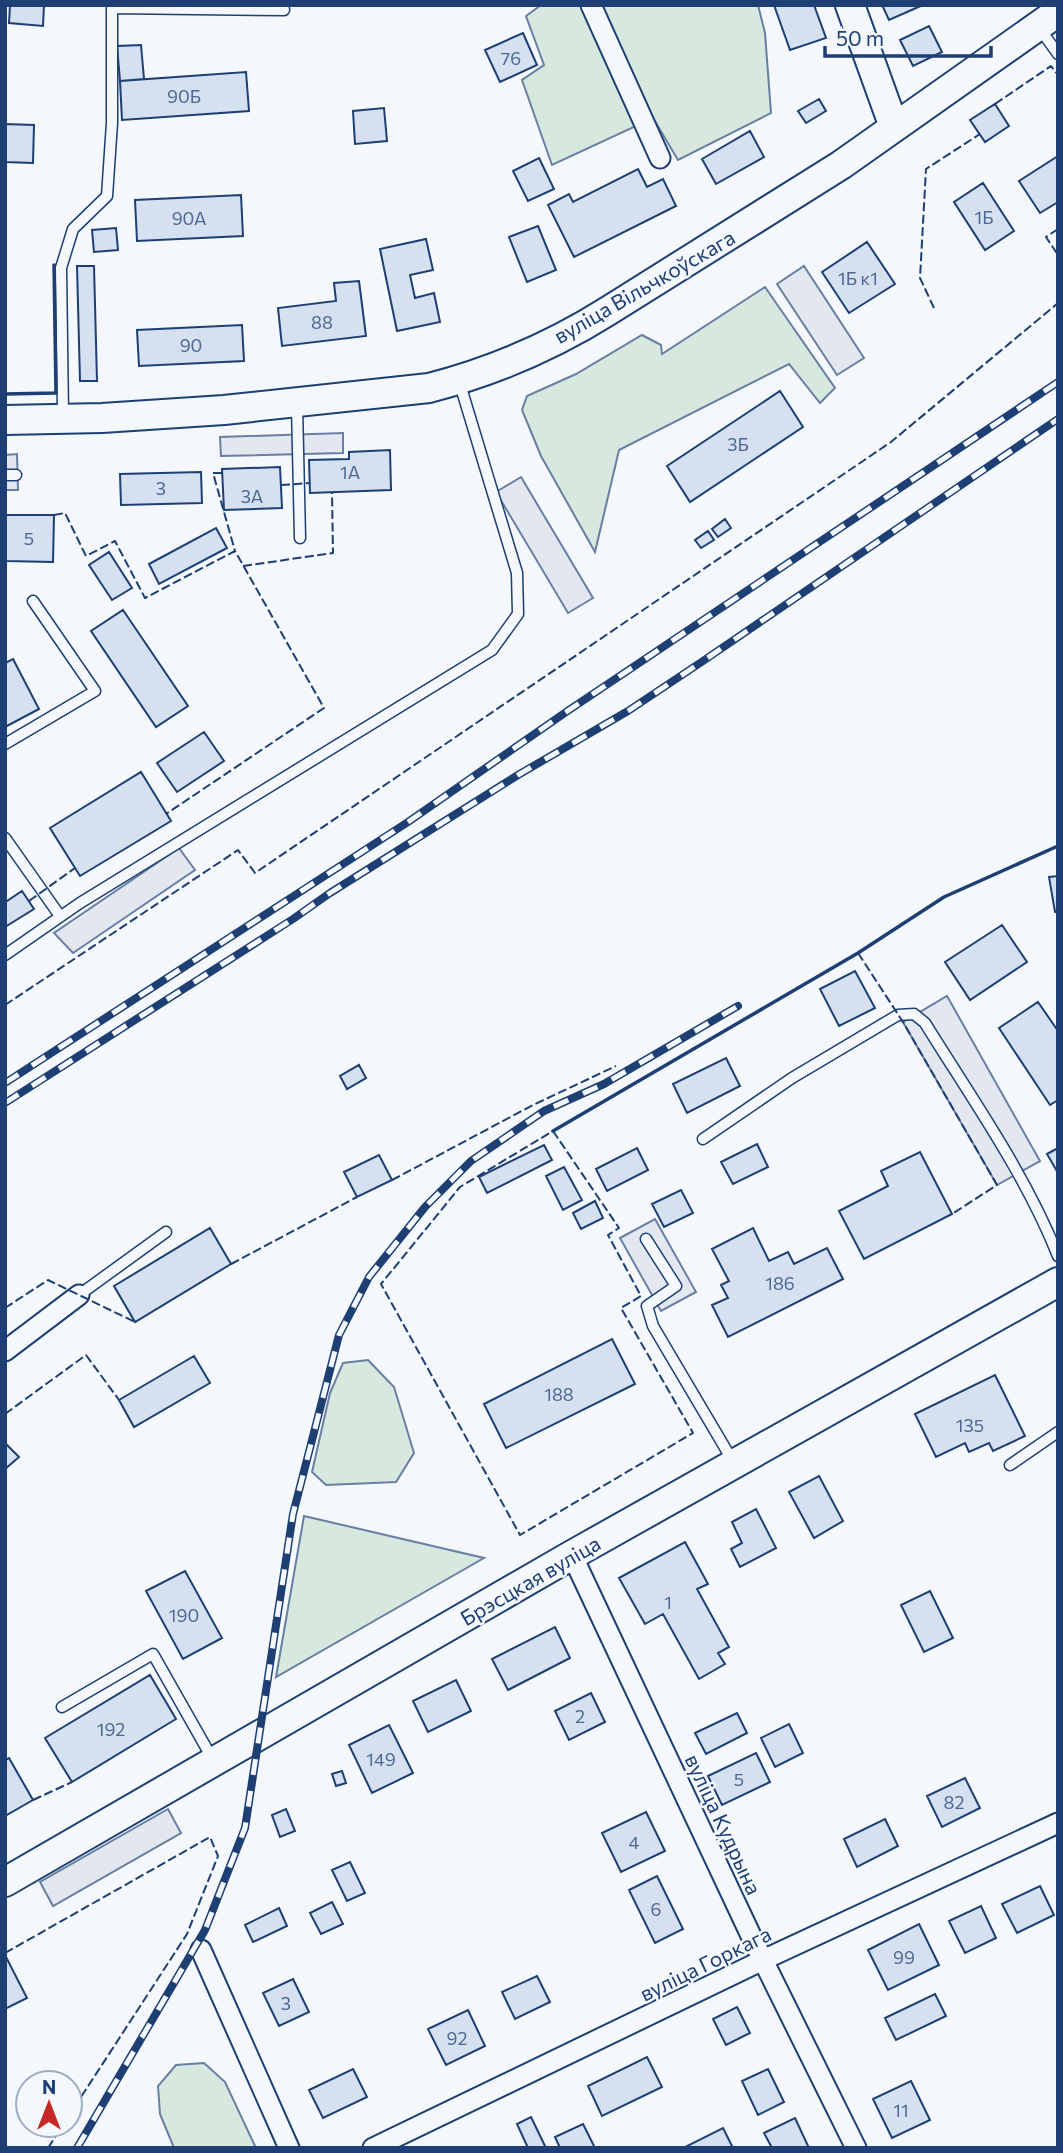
<svg xmlns="http://www.w3.org/2000/svg" width="1063" height="2153" viewBox="0 0 1063 2153" font-family="Commissioner,sans-serif">
	<style>
		.green { fill: #d7e8df; stroke: #687fa3; stroke-width: 2 }
		.parking { fill: #e3e8f0; stroke: #687fa3; stroke-width: 2 }
		.building { fill: #d5e0f0; stroke: #1d3f73; stroke-width: 2 }
		.lines { fill: none; stroke-linecap: round; stroke-linejoin: round }
		.lane-casing { stroke: #1d3f73; stroke-width: 13 }
		.street-casing { stroke: #1d3f73; stroke-width: 23 }
		.secondary-casing { stroke: #1d3f73; stroke-width: 32 }
		.lane { stroke: #f4f7fb; stroke-width: 10 }
		.street { stroke: #f4f7fb; stroke-width: 19 }
		.secondary { stroke: #f4f7fb; stroke-width: 28 }
		.rail-casing { stroke: #1d3f73; stroke-width: 8 }
		.rail { stroke: #f4f7fb; stroke-width: 5; stroke-dasharray: 16; stroke-linecap: butt }
		.fence { stroke: #1d3f73; stroke-width: 2; stroke-dasharray: 9 3.5; stroke-linecap: butt }
		.wall { stroke: #1d3f73; stroke-width: 3.5 }
		.labels { text-anchor: middle; dominant-baseline: central; stroke-width: 5; stroke-linejoin: round; paint-order: stroke }
		.number-label { font-size: 18px; fill: #4b6792 }
		.street-label { font-size: 21px; fill: #1d3f73; stroke: #f4f7fb }
	</style>
	<rect width="100%" height="100%" fill="#f4f7fb"/>
	<path class="green" d="M 541,5 L 758,5 L 765,33 L 771,113 L 678,160 L 653,118 L 552,165 L 522,80 L 544,65 L 526,16 Z
		M 765,287 L 835,388 L 820,403 L 789,364 L 619,450 L 595,552 L 541,456 L 522,410 L 527,396 L 576,374 L 642,335 L 661,345 L 662,354 Z
		M 368,1360 L 394,1387 L 414,1453 L 396,1482 L 326,1485 L 312,1472 L 330,1393 L 343,1363 Z
		M 304,1516 L 484,1558 L 276,1677 Z
		M 204,2063 L 225,2082 L 256,2148 L 174,2148 L 160,2114 L 158,2086 L 176,2065 Z"/>
	<path class="parking" d="M 804,266 L 864,358 L 837,375 L 777,284 Z
		M 343,433 L 343,453 L 221,456 L 220,437 Z
		M 17,454 L 18,490 L 5,490 L 5,455 Z
		M 521,477 L 593,598 L 568,613 L 496,492 Z
		M 179,848 L 195,870 L 73,953 L 54,933 Z
		M 947,996 L 1040,1161 L 997,1185 L 903,1022 Z
		M 655,1219 L 696,1292 L 661,1311 L 620,1238 Z
		M 168,1809 L 181,1833 L 53,1906 L 40,1882 Z"/>
	<path class="building" d="M 10,5 L 44,5 L 43,26 L 9,23 Z
		M 774,5 L 814,5 L 826,38 L 790,50 Z
		M 882,5 L 923,5 L 889,20 Z
		M 929,26 L 942,52 L 913,66 L 900,40 Z
		M 523,33 L 537,65 L 500,82 L 485,50 Z
		M 141,45 L 144,79 L 120,81 L 117,46 Z
		M 246,72 L 249,111 L 122,120 L 120,81 Z
		M 819,99 L 826,111 L 806,123 L 798,111 Z
		M 995,104 L 1009,126 L 985,142 L 970,120 Z
		M 384,108 L 387,141 L 355,144 L 353,111 Z
		M 5,124 L 34,125 L 33,163 L 5,162 Z
		M 750,131 L 764,157 L 716,184 L 702,159 Z
		M 1058,156 L 1058,202 L 1040,213 L 1019,181 Z
		M 539,158 L 554,189 L 528,201 L 513,171 Z
		M 638,169 L 647,187 L 663,179 L 676,206 L 574,257 L 548,205 L 569,194 L 573,202 Z
		M 983,183 L 1014,231 L 985,250 L 954,202 Z
		M 241,195 L 243,236 L 137,241 L 135,200 Z
		M 538,226 L 556,270 L 527,282 L 509,237 Z
		M 116,228 L 118,250 L 94,252 L 92,230 Z
		M 426,239 L 433,270 L 410,275 L 415,298 L 434,293 L 440,322 L 397,331 L 380,249 Z
		M 867,242 L 895,284 L 849,313 L 822,272 Z
		M 77,266 L 94,266 L 97,381 L 80,381 Z
		M 359,281 L 366,336 L 282,346 L 278,308 L 336,301 L 334,283 Z
		M 242,325 L 244,361 L 139,366 L 137,330 Z
		M 780,391 L 803,427 L 690,502 L 667,466 Z
		M 390,450 L 391,490 L 310,493 L 309,460 L 349,459 L 349,452 Z
		M 280,467 L 282,508 L 224,510 L 222,469 Z
		M 201,472 L 202,503 L 121,505 L 120,474 Z
		M 5,515 L 54,515 L 53,562 L 5,561 Z
		M 725,519 L 731,528 L 718,537 L 712,529 Z
		M 216,528 L 227,548 L 159,584 L 149,564 Z
		M 708,531 L 714,540 L 701,548 L 695,540 Z
		M 109,552 L 132,588 L 112,600 L 89,565 Z
		M 123,610 L 188,706 L 156,727 L 91,631 Z
		M 13,659 L 39,709 L 5,727 L 5,663 Z
		M 204,732 L 224,761 L 177,792 L 157,763 Z
		M 141,772 L 171,821 L 80,876 L 50,828 Z
		M 1058,876 L 1058,911 L 1055,912 L 1049,877 Z
		M 22,891 L 34,909 L 5,927 L 5,899 L 7,901 Z
		M 1002,925 L 1027,962 L 970,1000 L 945,962 Z
		M 855,971 L 875,1008 L 839,1026 L 820,989 Z
		M 1038,1002 L 1058,1031 L 1058,1100 L 1050,1105 L 999,1028 Z
		M 726,1058 L 740,1086 L 687,1113 L 673,1084 Z
		M 359,1065 L 366,1078 L 347,1089 L 340,1076 Z
		M 757,1144 L 768,1167 L 733,1184 L 721,1162 Z
		M 544,1145 L 552,1160 L 487,1193 L 479,1177 Z
		M 637,1148 L 648,1170 L 607,1191 L 596,1169 Z
		M 1058,1148 L 1058,1173 L 1047,1154 Z
		M 920,1152 L 952,1214 L 864,1259 L 839,1211 L 888,1186 L 881,1171 Z
		M 379,1155 L 392,1180 L 357,1197 L 344,1172 Z
		M 564,1167 L 582,1200 L 563,1210 L 546,1176 Z
		M 681,1190 L 693,1213 L 664,1227 L 652,1204 Z
		M 595,1201 L 603,1218 L 581,1229 L 573,1213 Z
		M 210,1228 L 231,1264 L 135,1322 L 114,1286 Z
		M 753,1228 L 769,1261 L 788,1252 L 794,1264 L 827,1248 L 843,1279 L 728,1337 L 712,1305 L 728,1298 L 721,1285 L 729,1281 L 712,1249 Z
		M 612,1339 L 635,1384 L 506,1448 L 484,1404 Z
		M 194,1356 L 210,1383 L 134,1427 L 119,1400 Z
		M 995,1375 L 1025,1436 L 993,1451 L 989,1443 L 969,1452 L 965,1443 L 936,1457 L 915,1414 Z
		M 5,1443 L 19,1457 L 5,1469 Z
		M 819,1476 L 843,1521 L 814,1538 L 789,1492 Z
		M 756,1509 L 776,1548 L 740,1567 L 731,1549 L 742,1543 L 732,1522 Z
		M 685,1542 L 708,1584 L 697,1589 L 729,1647 L 718,1653 L 725,1664 L 699,1679 L 663,1614 L 645,1624 L 619,1578 Z
		M 185,1571 L 222,1638 L 183,1659 L 146,1591 Z
		M 930,1591 L 953,1638 L 924,1652 L 901,1605 Z
		M 555,1627 L 570,1658 L 508,1690 L 492,1659 Z
		M 150,1675 L 176,1719 L 72,1782 L 45,1738 Z
		M 456,1680 L 471,1711 L 428,1732 L 413,1701 Z
		M 591,1693 L 605,1722 L 569,1740 L 555,1711 Z
		M 737,1713 L 747,1733 L 706,1754 L 695,1733 Z
		M 789,1724 L 803,1753 L 775,1767 L 761,1738 Z
		M 389,1725 L 413,1773 L 372,1793 L 349,1745 Z
		M 756,1753 L 770,1782 L 722,1805 L 708,1776 Z
		M 9,1758 L 33,1800 L 5,1816 L 5,1760 Z
		M 342,1771 L 346,1783 L 336,1786 L 332,1774 Z
		M 965,1778 L 980,1808 L 942,1827 L 927,1796 Z
		M 286,1809 L 295,1831 L 280,1837 L 272,1815 Z
		M 646,1812 L 665,1851 L 621,1872 L 602,1833 Z
		M 885,1819 L 898,1846 L 857,1867 L 844,1839 Z
		M 350,1862 L 365,1893 L 347,1901 L 332,1870 Z
		M 657,1876 L 683,1929 L 655,1943 L 629,1890 Z
		M 1040,1886 L 1054,1915 L 1017,1933 L 1002,1904 Z
		M 332,1902 L 343,1924 L 321,1934 L 310,1913 Z
		M 981,1906 L 996,1938 L 965,1953 L 949,1921 Z
		M 279,1908 L 287,1926 L 253,1942 L 245,1925 Z
		M 919,1924 L 939,1965 L 888,1990 L 868,1950 Z
		M 5,1955 L 27,1998 L 5,2009 Z
		M 537,1976 L 550,2002 L 515,2019 L 502,1992 Z
		M 293,1979 L 309,2012 L 279,2026 L 263,1993 Z
		M 935,1994 L 946,2016 L 896,2040 L 885,2018 Z
		M 737,2007 L 750,2033 L 726,2045 L 713,2019 Z
		M 468,2010 L 485,2046 L 446,2065 L 428,2029 Z
		M 647,2057 L 662,2087 L 602,2116 L 588,2086 Z
		M 353,2069 L 367,2097 L 323,2118 L 309,2090 Z
		M 768,2069 L 784,2102 L 758,2115 L 742,2081 Z
		M 911,2081 L 930,2120 L 892,2138 L 873,2099 Z
		M 531,2117 L 546,2148 L 528,2148 L 517,2124 Z
		M 795,2118 L 809,2148 L 772,2148 L 764,2133 Z
		M 583,2124 L 595,2148 L 560,2148 L 555,2137 Z
		M 723,2128 L 733,2148 L 685,2148 L 685,2147 Z"/>
	<g class="lines">
		<g class="lane-casing">
			<path id="lane" d="M 1040,29 L 1058,54
				M 297,406 L 300,538
				M 63,415 L 61,268 L 73,229 L 107,196 L 112,123 L 112,8 L 284,10 L 283,5
				M 5,475 L 16,475
				M 5,744 L 95,691 L 33,601
				M 5,838 L 60,916
				M 5,955 L 80,903 L 492,650 L 518,614 L 517,573 L 459,381
				M 703,1139 L 792,1078 L 898,1015 L 914,1014 L 925,1023 C 972,1099 1025,1173 1058,1256
				M 646,1239 L 676,1286 L 647,1306 L 653,1326 L 734,1463
				M 79,1295 L 166,1232
				M 1010,1465 L 1058,1432
				M 62,1707 L 153,1654 L 212,1758"/>
		</g>
		<g class="street-casing">
			<path id="street" d="M 591,5 L 660,158
				M 5,1351 L 79,1295
				M 572,1555 L 753,1940 L 856,2148
				M 201,1950 L 289,2148
				M 373,2148 L 763,1960 L 1058,1823"/>
		</g>
		<g class="secondary-casing">
			<path id="secondary" d="M 850,5 L 894,127
				M 5,420 L 102,418 L 224,410 L 429,388 C 491,372 554,345 608,311 L 841,165 L 1058,12
				M 5,1882 L 572,1555 L 1058,1282"/>
		</g>
		<use href="#lane" class="lane"/>
		<use href="#street" class="street"/>
		<use href="#secondary" class="secondary"/>
		<g class="rail-casing">
			<path id="rail" d="M 5,1083 L 408,822 L 569,710 L 1058,382
				M 5,1103 L 293,919 L 330,893 L 518,775 L 628,711 L 703,661 L 1058,419
				M 77,2148 L 205,1930 L 245,1828 L 293,1514 L 339,1335 L 369,1277 L 425,1207 L 471,1161 L 544,1111 L 604,1084 L 738,1006"/>
		</g>
		<use href="#rail" class="rail"/>
		<path class="fence" d="M 995,104 L 1051,66 L 1058,75
			M 1058,229 L 1046,237 L 1058,255
			M 934,308 L 920,278 L 926,169 L 980,134
			M 222,473 L 213,473 L 235,551
			M 281,485 L 310,483
			M 54,515 L 65,513 L 86,556 L 115,541 L 145,598 L 235,551 L 324,708 L 166,814
			M 243,566 L 333,553 L 332,492
			M 29,901 L 75,868
			M 858,953 L 903,1022 L 997,1185 L 952,1214
			M 5,1005 L 238,850 L 255,873 L 891,442 L 1058,303
			M 553,1131 L 619,1228 L 608,1235 L 641,1296 L 621,1308 L 693,1433 L 520,1535 L 381,1284 L 460,1187 Z
			M 392,1180 L 533,1105 L 616,1066
			M 231,1264 L 357,1197
			M 5,1308 L 48,1280 L 135,1322
			M 5,1414 L 86,1355 L 119,1400
			M 33,1800 L 72,1782
			M 5,1953 L 210,1837 L 218,1856 L 187,1934 L 70,2114
			M 48,2148 L 63,2125"/>
		<path class="wall" d="M 5,394 L 56,393 L 54,265
			M 553,1131 L 858,953 L 944,897 L 1058,846"/>
	</g>
	<g class="labels">
		<g class="number-label">
			<text x="511" y="58">76</text>
			<text x="184" y="96">90Б</text>
			<text x="984" y="217">1Б</text>
			<text x="189" y="218">90А</text>
			<text x="858" y="278">1Б к1</text>
			<text x="322" y="322">88</text>
			<text x="191" y="345">90</text>
			<text x="738" y="444">3Б</text>
			<text x="350" y="472">1А</text>
			<text x="161" y="488">3</text>
			<text x="252" y="496">3А</text>
			<text x="29" y="538">5</text>
			<text x="780" y="1283">186</text>
			<text x="559" y="1394">188</text>
			<text x="970" y="1425">135</text>
			<text x="668" y="1602">1</text>
			<text x="184" y="1615">190</text>
			<text x="580" y="1716">2</text>
			<text x="111" y="1729">192</text>
			<text x="381" y="1759">149</text>
			<text x="739" y="1779">5</text>
			<text x="954" y="1802">82</text>
			<text x="634" y="1842">4</text>
			<text x="656" y="1909">6</text>
			<text x="904" y="1957">99</text>
			<text x="286" y="2003">3</text>
			<text x="457" y="2038">92</text>
			<text x="901" y="2110">11</text>
		</g>
		<g class="street-label">
			<text transform="translate(644 286) rotate(-30)">вуліца Вільчкоўскага</text>
			<text transform="translate(530 1580) rotate(-30)">Брэсцкая вуліца</text>
			<text transform="translate(724 1824) rotate(65)">вуліца Кудрына</text>
			<text transform="translate(705 1963) rotate(-26)">вуліца Горкага</text>
		</g>
	</g>
	<rect width="1063" height="2153" fill="none" stroke="#1d3f73" stroke-width="14"/>
	<g transform="translate(49 2104)"><circle r="33" fill="#f4f7fb" stroke="#9eadc5" stroke-width="2"/>
	<path d="M0-5L12 26L0 18L-12 26Z" fill="#c62828"/>
	<text y="-10" font-size="19" font-weight="bold" text-anchor="middle" fill="#1d3f73">N</text>
	</g>
	<path d="M825 46v10h166v-10" fill="none" stroke="#1d3f73" stroke-width="3.5"/>
	<text x="836" y="46" font-size="21" fill="#1d3f73" stroke="#f4f7fb" stroke-width="5" paint-order="stroke">50 m</text>
</svg>
